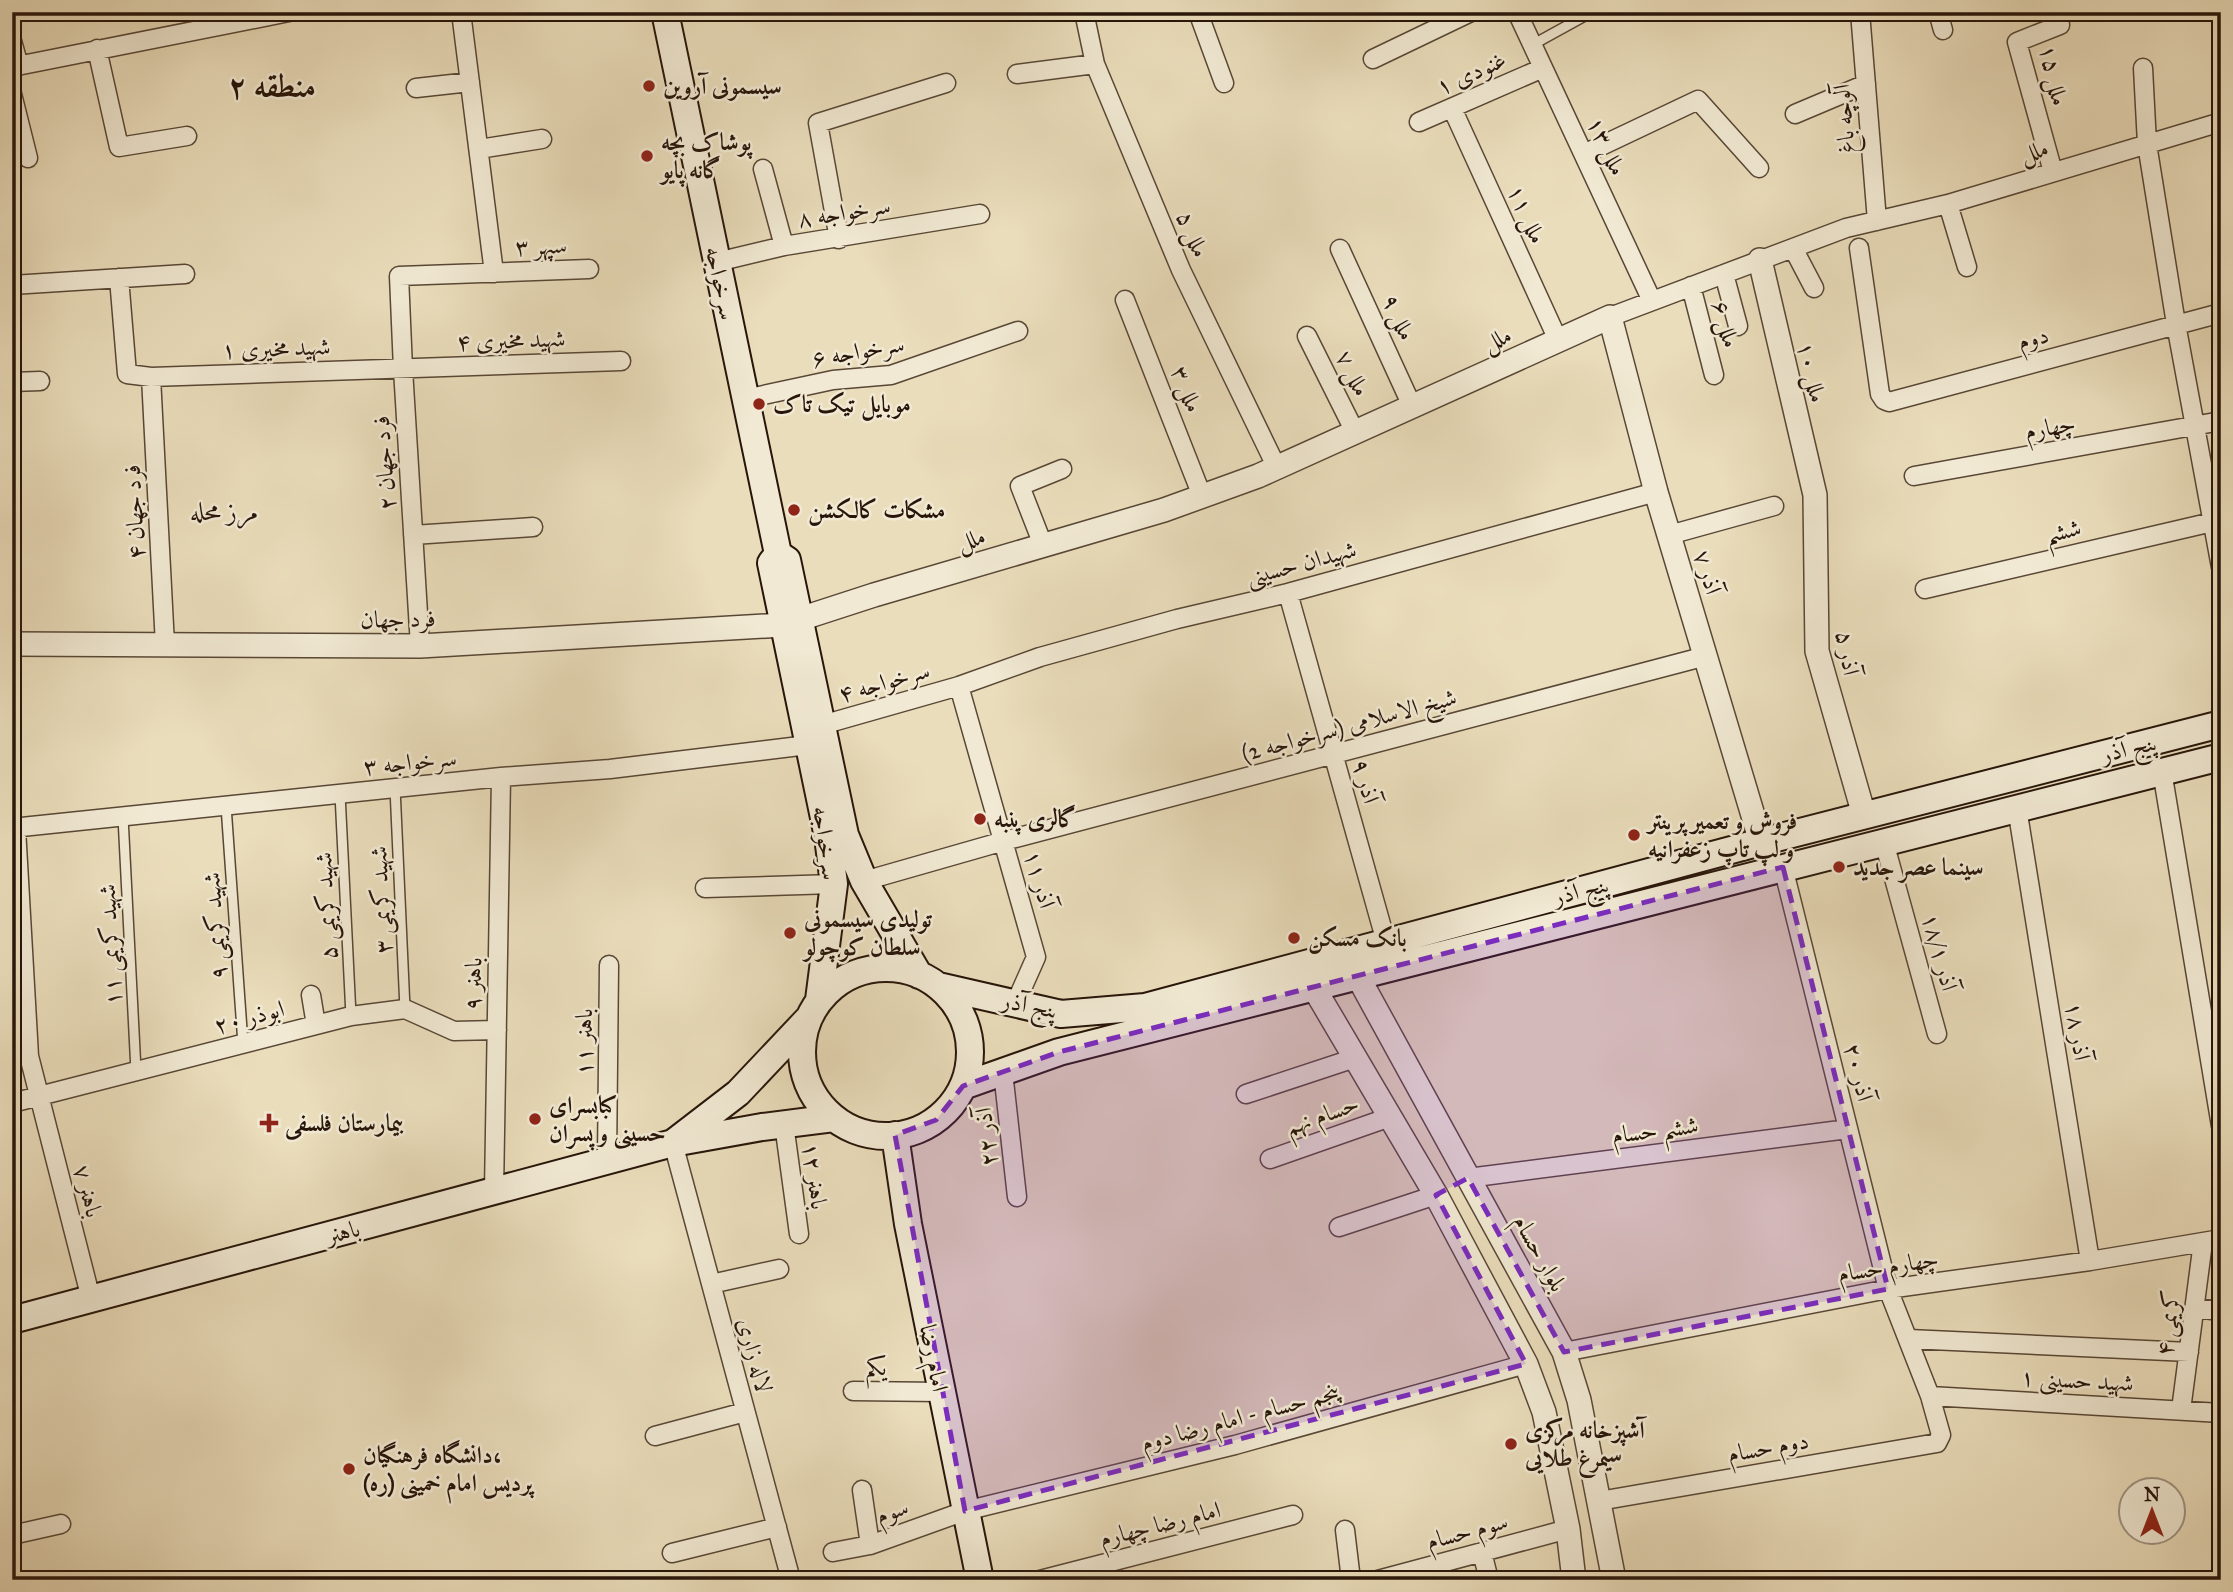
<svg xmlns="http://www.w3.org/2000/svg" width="2233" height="1592" viewBox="0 0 2233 1592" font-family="'IM FELL Great Primer',Amiri,serif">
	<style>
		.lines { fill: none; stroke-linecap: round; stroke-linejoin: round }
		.service-casing { stroke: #584736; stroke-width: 12 }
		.minor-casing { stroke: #584736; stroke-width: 21 }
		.tertiary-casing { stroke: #584736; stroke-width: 26 }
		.secondary-casing { stroke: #27150a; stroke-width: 30 }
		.service { stroke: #f1e9d3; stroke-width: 9 }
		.minor { stroke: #f1e9d3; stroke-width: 18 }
		.tertiary { stroke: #f1e9d3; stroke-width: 23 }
		.secondary { stroke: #f1e9d3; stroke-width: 26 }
		.marked { fill: #7b2cbf; fill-opacity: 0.2; stroke: #7b2cbf; stroke-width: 5; stroke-dasharray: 14 9; stroke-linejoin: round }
		.poi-dot { fill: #8f2418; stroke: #f1e9d3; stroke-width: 2.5 }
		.labels { text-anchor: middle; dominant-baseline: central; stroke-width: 5; stroke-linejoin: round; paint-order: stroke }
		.street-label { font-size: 24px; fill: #27150a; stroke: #f1e9d3 }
		.poi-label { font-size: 24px; font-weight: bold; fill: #27150a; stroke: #f1e9d3; text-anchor: start }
		.neighbourhood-label { font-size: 26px; fill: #27150a; stroke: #f1e9d3 }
		.district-label { font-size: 32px; font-weight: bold; fill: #27150a; stroke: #f1e9d3 }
	</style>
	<rect width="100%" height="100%" fill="#eaddbb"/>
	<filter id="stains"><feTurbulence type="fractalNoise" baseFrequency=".00286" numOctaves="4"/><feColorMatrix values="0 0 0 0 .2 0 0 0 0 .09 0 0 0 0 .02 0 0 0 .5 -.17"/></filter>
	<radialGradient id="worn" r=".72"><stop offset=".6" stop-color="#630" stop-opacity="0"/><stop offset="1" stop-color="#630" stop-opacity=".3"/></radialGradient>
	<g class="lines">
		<g class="service-casing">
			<path id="service" d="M 1532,45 L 1592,12
				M 395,788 L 405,1009
				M 340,794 L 351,1016
				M 226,806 L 243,1044
				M 123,817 L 136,1071"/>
		</g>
		<g class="minor-casing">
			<path id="minor" d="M 461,12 L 494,273
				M 1084,12 L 1095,64 L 1181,270 L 1277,468
				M 1198,12 L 1224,83
				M 1517,12 L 1652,301
				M 1860,12 L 1877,221
				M 1938,12 L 1943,30
				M 12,41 L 19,66
				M 97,49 L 119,147 L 187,136
				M 1373,59 L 1471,12
				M 12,67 L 289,12
				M 2143,68 L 2147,144 L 2176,324 L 2221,567
				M 1017,74 L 1095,64
				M 416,88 L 470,82
				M 12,94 L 28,158
				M 1452,108 L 1558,340
				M 1795,114 L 1866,84
				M 1419,122 L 1543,68
				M 479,149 L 542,139
				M 1584,154 L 1698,100 L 1759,168
				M 763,169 L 784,246
				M 2053,172 L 2017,42 L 2060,25 L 2057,12
				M 1948,204 L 1967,267
				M 839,239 L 818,123 L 946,83
				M 1793,248 L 1814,288
				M 1859,248 L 1880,394 L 1884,400 L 1889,402 L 2221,313
				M 1340,249 L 1412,406
				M 717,262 L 784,246 L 980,214
				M 1724,274 L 1738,326
				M 119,278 L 127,374 L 151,377 L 621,361
				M 12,285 L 185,274
				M 1691,286 L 1714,375
				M 1125,300 L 1202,496
				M 1610,317 L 1846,228 L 1948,204 L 2221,122
				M 1307,336 L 1355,432
				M 151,377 L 165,645
				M 12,382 L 40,381
				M 745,399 L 833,380 L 891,375 L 1018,331
				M 1914,476 L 2221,421
				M 413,535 L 533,527
				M 1669,535 L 1774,506
				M 1043,545 L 1020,486 L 1062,469
				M 1925,589 L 2221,520
				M 1288,593 L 1386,942
				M 420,646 L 403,369 L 399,276 L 589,269
				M 959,686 L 1036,957 L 1016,1002
				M 822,725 L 959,686 L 1040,657 L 1177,619 L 1288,593 L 1656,492
				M 2162,771 L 2221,1126
				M 2017,808 L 2090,1261
				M 12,828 L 501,777 L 610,769 L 808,745
				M 16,828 L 29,1056 L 91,1299
				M 1884,842 L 1937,1034
				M 864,881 L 1004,841 L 1706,656
				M 705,888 L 834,884
				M 311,995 L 316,1025
				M 1003,1072 L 1017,1197
				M 1246,1094 L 1355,1058
				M 12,1103 L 351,1016 L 405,1009 L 454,1031 L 497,1030
				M 784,1124 L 799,1234
				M 673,1143 L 791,1580
				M 1270,1159 L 1390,1117
				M 607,1161 L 609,965
				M 1468,1178 L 1848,1129
				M 494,1191 L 501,777
				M 1339,1227 L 1436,1195
				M 711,1284 L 779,1269
				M 2194,1308 L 2221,1311
				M 1909,1339 L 2189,1352
				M 1564,1352 L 1888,1289 L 2090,1261 L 2221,1239
				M 853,1391 L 941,1392
				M 1930,1396 L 2221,1413
				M 2181,1410 L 2203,1242
				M 655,1436 L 745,1412
				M 862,1490 L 870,1545
				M 1599,1501 L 1937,1443 L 1941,1435 L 1930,1396 L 1888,1289 L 1783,867
				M 1345,1530 L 1351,1580
				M 12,1535 L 61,1524
				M 833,1552 L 870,1545 L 965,1511 L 1235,1445 L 1526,1364
				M 1482,1552 L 1489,1580
				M 672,1553 L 777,1527
				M 1040,1580 L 1293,1515
				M 1378,1580 L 1568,1529"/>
		</g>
		<g class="tertiary-casing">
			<path id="tertiary" d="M 1760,260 L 1815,495 L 1817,651 L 1864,815
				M 800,619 L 874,595 L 1164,510 L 1258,476 L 1610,317 L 1656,492 L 1761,842
				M 12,644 L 420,646 L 783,625
				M 1357,975 L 1564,1352 L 1579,1400 L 1614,1580
				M 1314,988 L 1436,1195 L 1526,1364 L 1544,1412 L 1568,1529 L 1574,1580"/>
		</g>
		<g class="secondary-casing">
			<path id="secondary" d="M 665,12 L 778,554
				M802 1052a84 84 0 1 1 168 0a84 84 0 1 1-168 0Z
				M 938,986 L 1061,1014 L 1145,1007 L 1761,842 L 2221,724
				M 819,1000 L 834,884 L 828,837 L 771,563 L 778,554 L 787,560 L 845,835 L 864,881 L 919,975
				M 807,1020 L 738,1093 L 673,1143 L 762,1127 L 834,1118
				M 963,1086 L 1059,1052 L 2221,757
				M 895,1135 L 908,1224 L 980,1580
				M 12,1320 L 673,1143"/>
		</g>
		<use href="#service" class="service"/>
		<use href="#minor" class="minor"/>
		<use href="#tertiary" class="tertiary"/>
		<use href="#secondary" class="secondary"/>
	</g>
	<path class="marked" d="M 1783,867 L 1888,1289 L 1564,1352 L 1468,1178 L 1436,1195 L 1526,1364 L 965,1511 L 895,1135 L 936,1120 L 963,1086 L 1059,1052 Z"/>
	<g class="poi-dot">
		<circle cx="649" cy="86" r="7"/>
		<circle cx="647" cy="156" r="7"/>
		<circle cx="759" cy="404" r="7"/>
		<circle cx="794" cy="510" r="7"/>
		<circle cx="980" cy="819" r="7"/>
		<circle cx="1634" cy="835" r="7"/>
		<circle cx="1839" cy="867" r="7"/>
		<circle cx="790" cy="933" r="7"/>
		<circle cx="1294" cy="938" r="7"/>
		<circle cx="535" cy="1119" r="7"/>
		<path d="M265.5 1112.5h7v7h7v7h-7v7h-7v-7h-7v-7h7z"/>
		<circle cx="1511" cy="1444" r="7"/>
		<circle cx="349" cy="1469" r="7"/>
	</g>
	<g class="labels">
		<g class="street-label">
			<text transform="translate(1471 73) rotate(-24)">۱ غنودی</text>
			<text transform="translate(2054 75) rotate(78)">ملل ۱۵</text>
			<text transform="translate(1844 119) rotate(-95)">آلوچه باغ</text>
			<text transform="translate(1607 146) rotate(65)">ملل ۱۳</text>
			<text transform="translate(2034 151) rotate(-17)">ملل</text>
			<text transform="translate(844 212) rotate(-9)">۸ سرخواجه</text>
			<text transform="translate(1527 214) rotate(66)">۱۱ ملل</text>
			<text transform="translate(1193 234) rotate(67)">ملل ۵</text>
			<text transform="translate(541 246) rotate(-2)">۳ سپهر</text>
			<text transform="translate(721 283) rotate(78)">سرخواجه</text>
			<text transform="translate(1399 317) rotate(65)">ملل ۹</text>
			<text transform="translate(1726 324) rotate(75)">۶ ملل</text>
			<text transform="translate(2033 338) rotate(-15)">دوم</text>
			<text transform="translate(1497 339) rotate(-24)">ملل</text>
			<text transform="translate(511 340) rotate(-2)">۴ شهید مخیری</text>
			<text transform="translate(276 348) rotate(-2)">شهید مخیری ۱</text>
			<text transform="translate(858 351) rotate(-10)">سرخواجه ۶</text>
			<text transform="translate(1812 372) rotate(77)">۱۰ ملل</text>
			<text transform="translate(1353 373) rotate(64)">۷ ملل</text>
			<text transform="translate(1187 389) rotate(69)">ملل ۳</text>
			<text transform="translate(2050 427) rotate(-10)">چهارم</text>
			<text transform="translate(384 463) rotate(-94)">۲ فرد جهان</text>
			<text transform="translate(134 512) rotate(-93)">۴ فرد جهان</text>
			<text transform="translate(2063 531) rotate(-13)">ششم</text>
			<text transform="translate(971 539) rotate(-17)">ملل</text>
			<text transform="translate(1301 563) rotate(-15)">شهیدان حسینی</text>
			<text transform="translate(1708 572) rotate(73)">آذر ۷</text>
			<text transform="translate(398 619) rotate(-1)">فرد جهان</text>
			<text transform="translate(1848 653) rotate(80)">آذر ۵</text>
			<text transform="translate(884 682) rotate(-16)">سرخواجه ۴</text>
			<text transform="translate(1349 725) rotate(-15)">شیخ الاسلامی (سرخواجه 2)</text>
			<text transform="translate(2129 748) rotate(-14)">پنج آذر</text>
			<text transform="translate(410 762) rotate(-6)">سرخواجه ۳</text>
			<text transform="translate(1366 781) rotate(74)">۹ آذر</text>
			<text transform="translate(826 843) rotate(82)">سرخواجه</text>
			<text transform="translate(1040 879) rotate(74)">آذر ۱۱</text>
			<text transform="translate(1581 890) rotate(-15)">پنج آذر</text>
			<text transform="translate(381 900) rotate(-93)">۳ شهید کریمی</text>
			<text transform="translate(326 906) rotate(-93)">۵ شهید کریمی</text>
			<text transform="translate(215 926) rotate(-94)">۹ شهید کریمی</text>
			<text transform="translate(110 945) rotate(-93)">۱۱ شهید کریمی</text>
			<text transform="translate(1940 952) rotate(75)">۱۸/۱ آذر</text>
			<text transform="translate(473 984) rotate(-89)">۹ باهنر</text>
			<text transform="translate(1030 1005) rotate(11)">پنج آذر</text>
			<text transform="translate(249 1017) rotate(-15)">ابوذر ۲۰</text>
			<text transform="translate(2078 1031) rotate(81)">۱۸ آذر</text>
			<text transform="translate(584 1042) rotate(-90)">باهنر ۱۱</text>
			<text transform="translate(1859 1072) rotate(76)">۲۰ آذر</text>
			<text transform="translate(1322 1115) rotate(-20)">حسام نهم</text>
			<text transform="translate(1655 1130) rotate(-7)">ششم حسام</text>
			<text transform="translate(986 1137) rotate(-96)">۲۲ آذر</text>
			<text transform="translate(815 1176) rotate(82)">۱۲ باهنر</text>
			<text transform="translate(88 1191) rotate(75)">باهنر ۷</text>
			<text transform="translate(343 1232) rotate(-15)">باهنر</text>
			<text transform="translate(1540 1253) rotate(61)">بلوار حسام</text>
			<text transform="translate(1888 1266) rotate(-9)">چهارم حسام</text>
			<text transform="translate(2168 1323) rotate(-83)">کریمی ۴</text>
			<text transform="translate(755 1355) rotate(75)">لاله زاری</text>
			<text transform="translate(934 1358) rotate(79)">امام رضا</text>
			<text x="876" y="1367">یکم</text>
			<text transform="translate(2077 1380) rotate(3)">۱ شهید حسینی</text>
			<text transform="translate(1240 1417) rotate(-15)">پنجم حسام - امام رضا دوم</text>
			<text transform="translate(1768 1447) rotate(-10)">دوم حسام</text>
			<text transform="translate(892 1511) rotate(-19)">سوم</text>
			<text transform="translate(1160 1524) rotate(-14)">امام رضا چهارم</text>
			<text transform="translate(1467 1531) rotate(-15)">سوم حسام</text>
		</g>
		<g class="poi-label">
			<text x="663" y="86">سیسمونی آروین</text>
			<text x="661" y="142">پوشاک بچه<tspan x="661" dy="28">گانه پایو</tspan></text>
			<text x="773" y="404">موبایل تیک تاک</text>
			<text x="808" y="510">مشکات کالکشن</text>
			<text x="994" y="819">گالری پنبه</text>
			<text x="1648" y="821">فروش و تعمیر پرینتر<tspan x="1648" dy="28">و لپ تاپ زعفرانیه</tspan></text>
			<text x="1853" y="867">سینما عصر جدید</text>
			<text x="804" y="919">تولیدی سیسمونی<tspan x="804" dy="28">سلطان کوچولو</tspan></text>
			<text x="1308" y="938">بانک مسکن</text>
			<text x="549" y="1105">کبابسرای<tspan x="549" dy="28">حسینی و پسران</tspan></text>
			<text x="285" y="1123">بیمارستان فلسفی</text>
			<text x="1525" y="1430">آشپزخانه مرکزی<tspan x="1525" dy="28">سیمرغ طلایی</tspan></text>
			<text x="363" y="1455">دانشگاه فرهنگیان،<tspan x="363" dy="28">پردیس امام خمینی (ره)</tspan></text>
		</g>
		<g class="neighbourhood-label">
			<text x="224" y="511">مرز محله</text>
		</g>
		<g class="district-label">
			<text x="272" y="86">منطقه ۲</text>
		</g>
	</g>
	<rect width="2233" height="1592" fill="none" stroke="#eaddbb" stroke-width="42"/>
	<rect x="14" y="14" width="2205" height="1564" fill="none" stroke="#27150a" stroke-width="3.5"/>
	<rect x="21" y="21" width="2191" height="1550" fill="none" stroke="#27150a" stroke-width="2"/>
	<g transform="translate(2152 1511)"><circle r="33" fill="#f1e9d3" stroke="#a09483" stroke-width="2"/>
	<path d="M0-5L12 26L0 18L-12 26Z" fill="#8f2418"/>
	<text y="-10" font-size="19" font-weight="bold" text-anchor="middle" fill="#27150a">N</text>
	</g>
	<rect width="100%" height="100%" filter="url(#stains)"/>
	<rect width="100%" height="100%" fill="url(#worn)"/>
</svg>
